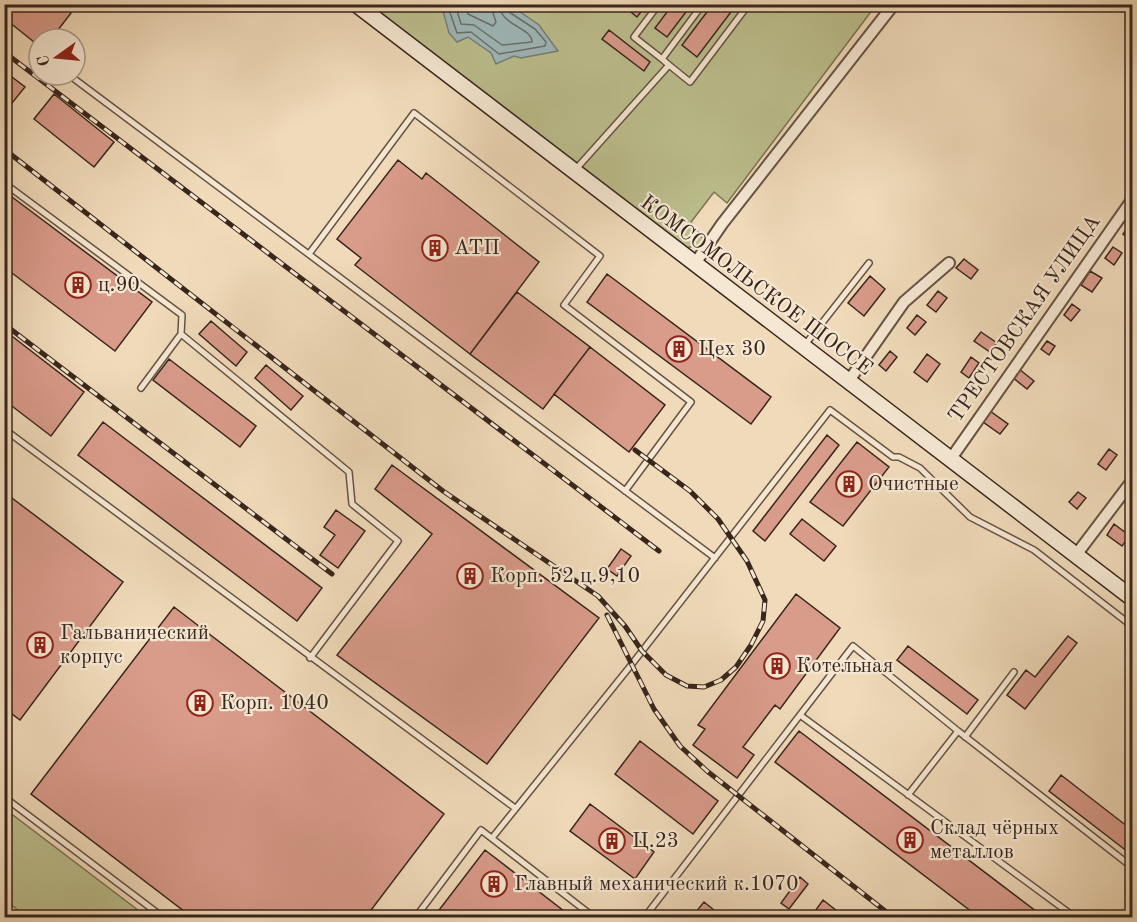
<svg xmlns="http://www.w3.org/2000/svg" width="1137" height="922" viewBox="0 0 1137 922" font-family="'Old Standard TT',serif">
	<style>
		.green { fill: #bcbe8d; stroke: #7a7255; stroke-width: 1.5 }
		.water { fill: #9eb8b9; stroke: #757e7b; stroke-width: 1.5 }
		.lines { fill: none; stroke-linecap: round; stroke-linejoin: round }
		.shore { stroke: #6b6f6b; stroke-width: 1.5 }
		.building { fill: #d99b8a; stroke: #38261d; stroke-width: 1.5 }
		.service-casing { stroke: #665344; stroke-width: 8 }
		.minor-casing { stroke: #665344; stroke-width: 14 }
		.secondary-casing { stroke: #38261d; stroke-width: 18 }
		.service { stroke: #f5e7d2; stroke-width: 5 }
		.minor { stroke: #f5e7d2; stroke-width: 10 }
		.secondary { stroke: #f5e7d2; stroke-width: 15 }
		.rail-casing { stroke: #38261d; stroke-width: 5 }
		.rail { stroke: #f5e7d2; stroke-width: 3; stroke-dasharray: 9; stroke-linecap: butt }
		.labels { text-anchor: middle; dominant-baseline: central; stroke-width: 4.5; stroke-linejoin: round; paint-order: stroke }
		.poi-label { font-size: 21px; fill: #38261d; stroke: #f5e7d2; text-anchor: start }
		.street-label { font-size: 21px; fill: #38261d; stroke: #f5e7d2 }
	</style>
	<rect width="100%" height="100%" fill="#f0dab9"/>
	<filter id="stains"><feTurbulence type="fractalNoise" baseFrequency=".00333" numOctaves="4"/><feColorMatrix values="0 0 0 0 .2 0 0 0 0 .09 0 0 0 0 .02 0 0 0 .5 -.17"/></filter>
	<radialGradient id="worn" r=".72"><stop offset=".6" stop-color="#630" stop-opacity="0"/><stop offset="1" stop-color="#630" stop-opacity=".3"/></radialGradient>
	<path class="green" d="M 365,5 L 876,5 L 727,203 L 714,192 L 691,222 L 704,240 L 698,246 L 683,248 Z
		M 4,809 L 5,809 L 147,917 L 27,917 L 5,900 Z"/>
	<path class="water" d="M 437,5 L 510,5 L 539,25 L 558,51 L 521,58 L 514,56 L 496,64 L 491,53 L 468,37 L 457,42 L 449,33 L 442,7 Z"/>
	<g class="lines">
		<path class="shore" d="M 447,4 L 457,33 L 471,32 L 499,54 L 545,46 L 546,42 L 535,29 L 509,12 L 507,4
			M 455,4 L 461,24 L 474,25 L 502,45 L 532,42 C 533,28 500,26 499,4
			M 465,4 L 468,14 L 493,26 L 496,22 L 490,4"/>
	</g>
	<path class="building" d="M 4,4 L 60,4 L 71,13 L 51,39 L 39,39 L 39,46 L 4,18 Z
		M 629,4 L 647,4 L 637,17 L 626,8 Z
		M 673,4 L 692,4 L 667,37 L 655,28 Z
		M 713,4 L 737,4 L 697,57 L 682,45 Z
		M 609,30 L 650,62 L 644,71 L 602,39 Z
		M 4,71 L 25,87 L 4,113 Z
		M 54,94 L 114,142 L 94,167 L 34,119 Z
		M 398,160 L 422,179 L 426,173 L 539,262 L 470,354 L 355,265 L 361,258 L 337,239 Z
		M 4,191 L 152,302 L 115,351 L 4,267 Z
		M 1132,222 L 1132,238 L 1131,240 L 1123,234 Z
		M 1113,247 L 1122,253 L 1114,265 L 1105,258 Z
		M 964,259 L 978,270 L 971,279 L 956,268 Z
		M 1090,271 L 1102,278 L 1092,292 L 1081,285 Z
		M 607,274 L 771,397 L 751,424 L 587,302 Z
		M 870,276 L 885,289 L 864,316 L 848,303 Z
		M 938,291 L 947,298 L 936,312 L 927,305 Z
		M 517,292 L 590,347 L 543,409 L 470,354 Z
		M 1072,304 L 1080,310 L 1071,321 L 1064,315 Z
		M 917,315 L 926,322 L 915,335 L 907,328 Z
		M 211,321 L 247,352 L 236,366 L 199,334 Z
		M 4,330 L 84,392 L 51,436 L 4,400 Z
		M 981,332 L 997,343 L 990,352 L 974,341 Z
		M 1047,341 L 1055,346 L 1049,355 L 1041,349 Z
		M 590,347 L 665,405 L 629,452 L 554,394 Z
		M 890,351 L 897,357 L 886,371 L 879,365 Z
		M 927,354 L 940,364 L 927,382 L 914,372 Z
		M 971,357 L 979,363 L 969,378 L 961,372 Z
		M 169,359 L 256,426 L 240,447 L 153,380 Z
		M 266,365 L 303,396 L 291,410 L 255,378 Z
		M 1019,369 L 1034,381 L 1027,389 L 1012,377 Z
		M 990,411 L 1008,424 L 1000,434 L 983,422 Z
		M 103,422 L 322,588 L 297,621 L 78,455 Z
		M 827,435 L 839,445 L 765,541 L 753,531 Z
		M 857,442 L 889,467 L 843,526 L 810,502 Z
		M 1109,449 L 1117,455 L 1106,470 L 1098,464 Z
		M 392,465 L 599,618 L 487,764 L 337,655 L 432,534 L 375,489 Z
		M 4,492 L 123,582 L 20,720 L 4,708 Z
		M 1078,492 L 1086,498 L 1077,509 L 1069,502 Z
		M 336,510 L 365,531 L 338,568 L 320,555 L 335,535 L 324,527 Z
		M 802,519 L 836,546 L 824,561 L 790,534 Z
		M 1114,524 L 1130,536 L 1122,546 L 1107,535 Z
		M 621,549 L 631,556 L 617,576 L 607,569 Z
		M 796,594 L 840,628 L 780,709 L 775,705 L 743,747 L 754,755 L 737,778 L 693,745 L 705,729 L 698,725 Z
		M 174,607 L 444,814 L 365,918 L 193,918 L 31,794 Z
		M 1068,636 L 1077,643 L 1025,709 L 1007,695 L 1026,670 L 1035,677 Z
		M 908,646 L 978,700 L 967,714 L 897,660 Z
		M 799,731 L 1045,918 L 980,918 L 775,762 Z
		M 640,741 L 718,801 L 693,834 L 615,774 Z
		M 1061,775 L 1132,830 L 1132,846 L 1128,852 L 1049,791 Z
		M 590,804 L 654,852 L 635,879 L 570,831 Z
		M 485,850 L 573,918 L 433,918 Z
		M 800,877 L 808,884 L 789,909 L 781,903 Z
		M 823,900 L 846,918 L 810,918 Z
		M 704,902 L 724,918 L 691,918 Z"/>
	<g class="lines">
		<g class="service-casing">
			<path id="service" d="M 659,4 L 634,37 L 662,59
				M 669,65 L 690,82 L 749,4
				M 69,75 L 715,558
				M 576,169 L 669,65 L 662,59 L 703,4
				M 4,183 L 182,315 L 181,334 L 349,472 L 352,504 L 398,541 L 310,658
				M 309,254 L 414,113 L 600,256 L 564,305 L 691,402 L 625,491
				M 804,346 L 869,263
				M 141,388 L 181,334
				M 4,429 L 515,808
				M 800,715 L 853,646 L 958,731
				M 965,737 L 1014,672
				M 908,795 L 958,731 L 1132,867
				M 4,797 L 164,918
				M 492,838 L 632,664 L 830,410 L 893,457 L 899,457 L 920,468 L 970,517 L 1034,550 L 1132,626
				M 4,917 L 6,918
				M 415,918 L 481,830 L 595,918
				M 644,918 L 800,715 L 1076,918"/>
		</g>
		<g class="minor-casing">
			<path id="minor" d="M 694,265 L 722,224 L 894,4
				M 848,382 L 904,302 L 949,263
				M 950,460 L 1132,200
				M 1076,555 L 1132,481"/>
		</g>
		<g class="secondary-casing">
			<path id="secondary" d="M 356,4 L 1132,598"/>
		</g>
		<use href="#service" class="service"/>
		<use href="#minor" class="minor"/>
		<use href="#secondary" class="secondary"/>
		<g class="rail-casing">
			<path id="rail" d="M 4,52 L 659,551
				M 4,149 L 443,491 L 598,596 L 625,626 L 642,651 L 666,675 L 687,686 L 704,687 L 721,680 L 736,667 L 751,645 L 763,621 L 765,600 L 747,561 L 718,519 L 690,491 L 635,450
				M 4,324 L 332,574
				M 607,615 L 654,709 L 680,746 L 707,771 L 894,918"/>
		</g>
		<use href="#rail" class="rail"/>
	</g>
	<defs>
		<g id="building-ring" transform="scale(1.35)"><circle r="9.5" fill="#f5e7d2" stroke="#8f2418" stroke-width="1.5"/><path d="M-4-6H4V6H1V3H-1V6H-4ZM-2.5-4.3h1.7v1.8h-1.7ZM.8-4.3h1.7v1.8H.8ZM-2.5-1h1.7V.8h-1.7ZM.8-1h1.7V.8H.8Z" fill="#8f2418"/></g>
	</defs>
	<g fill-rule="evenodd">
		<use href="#building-ring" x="435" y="248"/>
		<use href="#building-ring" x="78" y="285"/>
		<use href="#building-ring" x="679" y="349"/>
		<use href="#building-ring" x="849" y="484"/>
		<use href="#building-ring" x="470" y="576"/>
		<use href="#building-ring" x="40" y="645"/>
		<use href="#building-ring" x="777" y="666"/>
		<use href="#building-ring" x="200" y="703"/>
		<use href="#building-ring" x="910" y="840"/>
		<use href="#building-ring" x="612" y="841"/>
		<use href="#building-ring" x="494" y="884"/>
	</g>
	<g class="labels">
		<g class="poi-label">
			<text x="454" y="248">АТП</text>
			<text x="98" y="285">ц.90</text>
			<text x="698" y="349">Цех 30</text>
			<text x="868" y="484">Очистные</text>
			<text x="490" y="576">Корп. 52 ц.9,10</text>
			<text x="60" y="633">Гальванический<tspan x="60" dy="24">корпус</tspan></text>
			<text x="796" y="666">Котельная</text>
			<text x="220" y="703">Корп. 1040</text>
			<text x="930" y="828">Склад чёрных<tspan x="930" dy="24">металлов</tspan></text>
			<text x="632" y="841">Ц.23</text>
			<text x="514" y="884">Главный механический к.1070</text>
		</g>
		<g class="street-label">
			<text transform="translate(756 286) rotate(37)">КОМСОМОЛЬСКОЕ ШОССЕ</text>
			<text transform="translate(1025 319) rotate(-55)">ТРЕСТОВСКАЯ УЛИЦА</text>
		</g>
	</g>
	<rect width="1137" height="922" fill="none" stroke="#f0dab9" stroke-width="24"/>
	<rect x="6" y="6" width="1125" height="910" fill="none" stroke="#38261d" stroke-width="3"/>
	<rect x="12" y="12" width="1113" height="898" fill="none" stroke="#38261d" stroke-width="1.5"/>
	<g transform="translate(57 57) rotate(255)"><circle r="28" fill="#f5e7d2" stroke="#a99a8a" stroke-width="1.5"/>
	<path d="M0-4.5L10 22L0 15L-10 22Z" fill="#8f2418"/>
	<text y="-9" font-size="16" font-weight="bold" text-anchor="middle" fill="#38261d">С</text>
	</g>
	<rect width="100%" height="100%" filter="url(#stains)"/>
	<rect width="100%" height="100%" fill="url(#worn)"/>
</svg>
